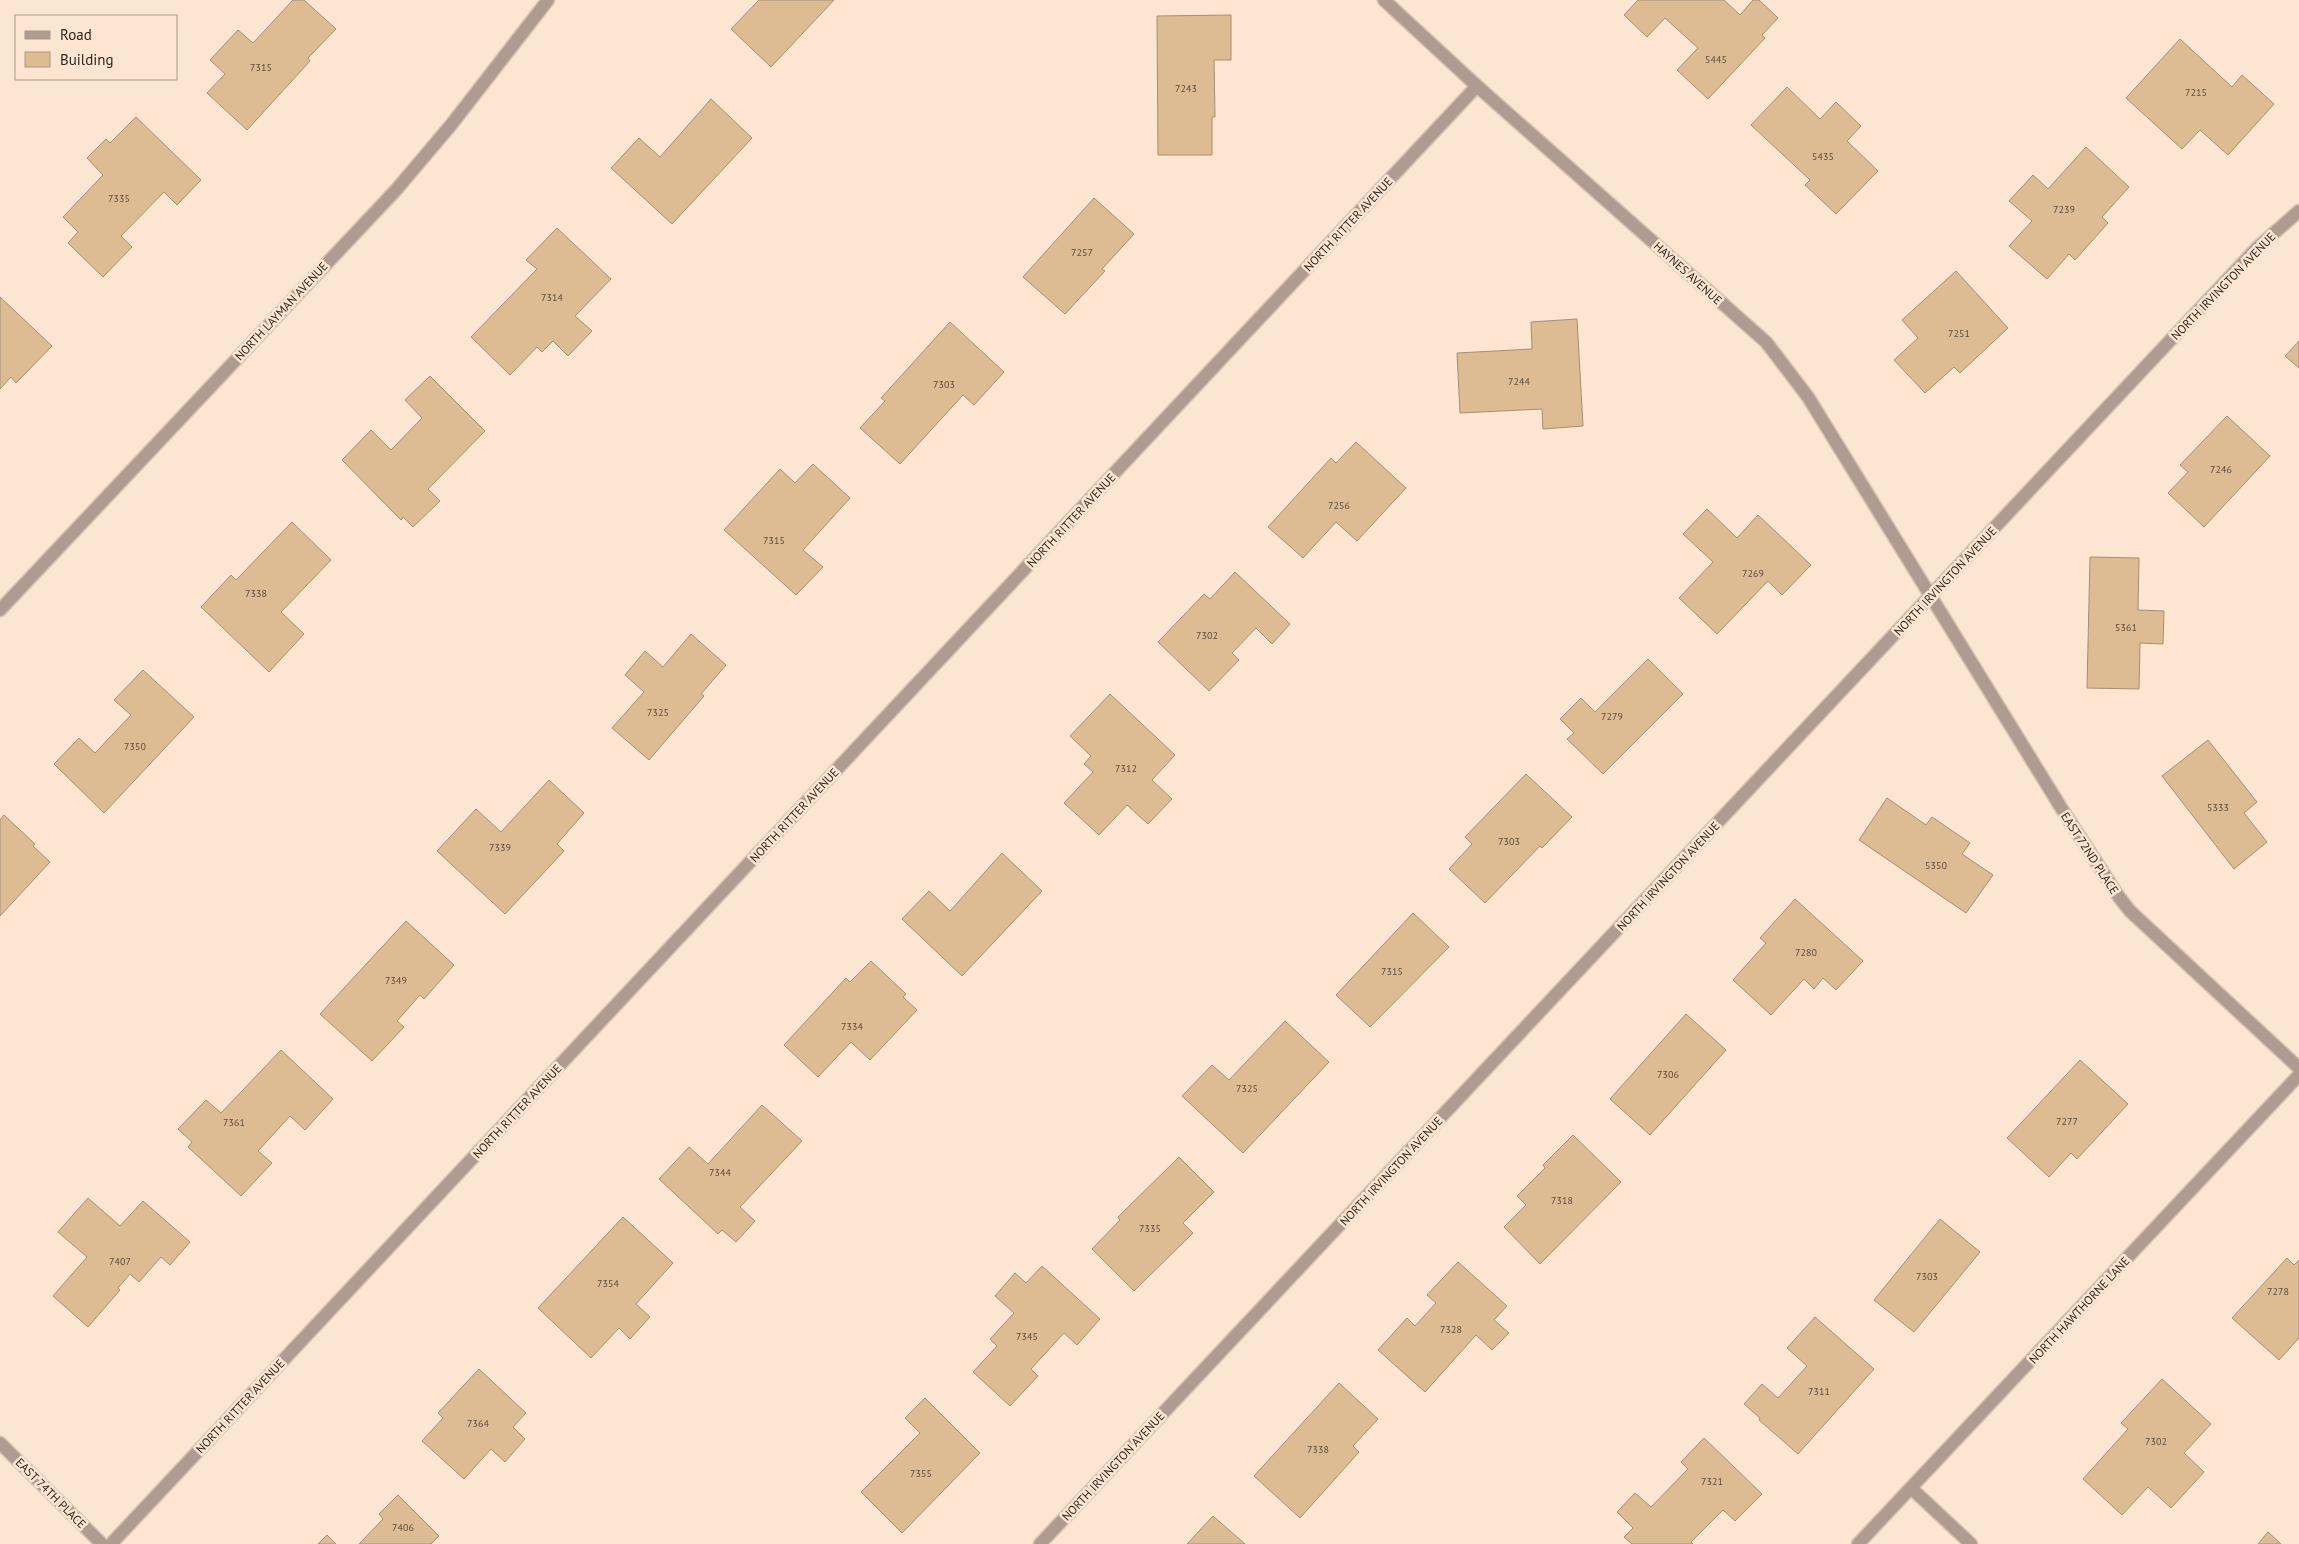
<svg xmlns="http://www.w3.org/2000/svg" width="2299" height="1544" viewBox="0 0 2299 1544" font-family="'PT Sans',sans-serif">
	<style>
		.building { fill: #ddbc94; stroke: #a48f74 }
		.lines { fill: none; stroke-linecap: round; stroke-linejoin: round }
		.minor-casing { stroke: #d7c3b1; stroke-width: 15 }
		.minor { stroke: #b09b91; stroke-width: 12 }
		.labels { text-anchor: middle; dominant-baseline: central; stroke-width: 5; stroke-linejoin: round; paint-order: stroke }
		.number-label { font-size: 10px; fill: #5c4c3b }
		.street-label { font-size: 12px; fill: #31261d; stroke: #fce5d1 }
	</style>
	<rect width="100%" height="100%" fill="#fce5d1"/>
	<path class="building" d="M 293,0 L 304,0 L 336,29 L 308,58 L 310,61 L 247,130 L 207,93 L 225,74 L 210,60 L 238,30 L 253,43 Z
		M 759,0 L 834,0 L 771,67 L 731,29 Z
		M 1638,0 L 1724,0 L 1740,15 L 1753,0 L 1759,0 L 1778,18 L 1762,35 L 1765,38 L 1708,99 L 1677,70 L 1698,48 L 1665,18 L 1647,37 L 1624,15 Z
		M 1231,15 L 1231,60 L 1214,60 L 1215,117 L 1212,117 L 1212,155 L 1158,155 L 1157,16 Z
		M 2180,39 L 2232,87 L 2242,75 L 2274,104 L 2228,155 L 2200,130 L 2182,149 L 2126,98 Z
		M 1787,87 L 1820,119 L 1836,102 L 1861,126 L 1847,141 L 1878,171 L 1836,214 L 1805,185 L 1810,180 L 1751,125 Z
		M 711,99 L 752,138 L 672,224 L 611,168 L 639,138 L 660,157 Z
		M 136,117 L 201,180 L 177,205 L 164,192 L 121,236 L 132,247 L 103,277 L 68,243 L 78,232 L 63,217 L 103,175 L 87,158 L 106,139 L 110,143 Z
		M 2086,147 L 2129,187 L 2102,217 L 2108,223 L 2075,260 L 2069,254 L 2047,279 L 2009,246 L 2032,221 L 2009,201 L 2033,175 L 2048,189 Z
		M 1094,198 L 1134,234 L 1102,269 L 1105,271 L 1065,314 L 1023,277 Z
		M 557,228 L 611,279 L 575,316 L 592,331 L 568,356 L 553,341 L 542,352 L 537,347 L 510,375 L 471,337 L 537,269 L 526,260 Z
		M 1956,271 L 2008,328 L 1960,373 L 1954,367 L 1925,393 L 1894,360 L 1918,338 L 1902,320 Z
		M 0,297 L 52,346 L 16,383 L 11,377 L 0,389 Z
		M 1577,319 L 1583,426 L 1543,429 L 1542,409 L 1460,413 L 1457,353 L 1532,349 L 1531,322 Z
		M 950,322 L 1004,372 L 974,405 L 963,395 L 900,464 L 860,428 L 885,401 L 881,398 Z
		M 2299,341 L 2299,368 L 2285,356 Z
		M 430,376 L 485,431 L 428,489 L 440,501 L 413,527 L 403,517 L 401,520 L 342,460 L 371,430 L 391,450 L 422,418 L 405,400 Z
		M 2227,416 L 2270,456 L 2204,527 L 2168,493 L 2188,472 L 2180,465 Z
		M 1356,442 L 1406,488 L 1357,541 L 1336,522 L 1303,558 L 1268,527 L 1331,458 L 1336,463 Z
		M 813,464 L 850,498 L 803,550 L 823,567 L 796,595 L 724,530 L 780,469 L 795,483 Z
		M 1707,509 L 1737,538 L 1758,515 L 1811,565 L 1782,595 L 1768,581 L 1717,634 L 1679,598 L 1713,562 L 1683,534 Z
		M 292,522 L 331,560 L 281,612 L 304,634 L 269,672 L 201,607 L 231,575 L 236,580 Z
		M 2090,557 L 2139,558 L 2138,610 L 2164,611 L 2163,644 L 2140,643 L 2139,689 L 2087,688 Z
		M 1235,572 L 1290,624 L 1272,644 L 1256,628 L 1232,653 L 1239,660 L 1209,691 L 1158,642 L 1204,594 L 1210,599 Z
		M 691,634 L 726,665 L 701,694 L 704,696 L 649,760 L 612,728 L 644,692 L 625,675 L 645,651 L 663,667 Z
		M 1648,659 L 1683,694 L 1603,774 L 1567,739 L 1574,733 L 1560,719 L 1581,698 L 1595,712 Z
		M 143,670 L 194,717 L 104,813 L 54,764 L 79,738 L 95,753 L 131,715 L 114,700 Z
		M 1110,694 L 1175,755 L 1152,780 L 1172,799 L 1148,824 L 1127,805 L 1099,835 L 1064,803 L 1093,772 L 1084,764 L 1091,756 L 1070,736 Z
		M 2208,740 L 2257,802 L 2244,813 L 2267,842 L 2234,869 L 2162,776 Z
		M 1526,774 L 1572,817 L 1542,848 L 1540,846 L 1485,903 L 1449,869 L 1472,844 L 1465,837 Z
		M 549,780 L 584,813 L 557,844 L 564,851 L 505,914 L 437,851 L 476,809 L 501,832 Z
		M 1887,798 L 1926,825 L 1932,817 L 1970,843 L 1962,854 L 1993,875 L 1966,913 L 1859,840 Z
		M 4,815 L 35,844 L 33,846 L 50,862 L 0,916 L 0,820 Z
		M 1002,853 L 1042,891 L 962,976 L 902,919 L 929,891 L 950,911 Z
		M 1795,899 L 1863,961 L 1836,990 L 1823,978 L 1814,989 L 1804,979 L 1771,1015 L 1733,980 L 1766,943 L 1760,938 Z
		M 1413,913 L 1449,947 L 1370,1027 L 1336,995 Z
		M 406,921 L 454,965 L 424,999 L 420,995 L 397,1021 L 404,1027 L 372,1061 L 320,1014 Z
		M 871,961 L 906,994 L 903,997 L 917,1010 L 870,1060 L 851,1042 L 818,1077 L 784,1045 L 846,978 L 850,982 Z
		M 1686,1014 L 1726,1050 L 1650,1135 L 1610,1099 Z
		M 1285,1021 L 1329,1062 L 1243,1153 L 1182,1096 L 1212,1065 L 1229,1080 Z
		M 281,1050 L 333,1099 L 305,1130 L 290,1116 L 258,1151 L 272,1163 L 241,1196 L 188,1147 L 192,1142 L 178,1129 L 206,1100 L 221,1113 Z
		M 2080,1060 L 2128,1104 L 2077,1159 L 2071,1153 L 2049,1177 L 2007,1138 Z
		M 762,1105 L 802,1141 L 740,1207 L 755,1221 L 736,1242 L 722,1230 L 718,1234 L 659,1179 L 689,1147 L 708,1164 Z
		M 1573,1135 L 1621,1182 L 1540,1264 L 1504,1227 L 1526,1205 L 1517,1196 L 1545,1168 L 1543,1165 Z
		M 1179,1157 L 1214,1192 L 1183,1223 L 1193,1233 L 1134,1291 L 1092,1249 L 1120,1220 L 1118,1217 Z
		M 88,1198 L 120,1226 L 143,1201 L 190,1242 L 170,1265 L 161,1257 L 139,1282 L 130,1274 L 118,1288 L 120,1290 L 88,1327 L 53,1296 L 87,1257 L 58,1232 Z
		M 623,1217 L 673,1263 L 636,1304 L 650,1317 L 630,1339 L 619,1328 L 591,1358 L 538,1308 Z
		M 1940,1219 L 1980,1252 L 1914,1332 L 1874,1300 Z
		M 2287,1258 L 2294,1265 L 2299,1260 L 2299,1338 L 2279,1360 L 2232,1318 Z
		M 1458,1262 L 1507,1306 L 1494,1320 L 1509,1333 L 1492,1350 L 1476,1335 L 1425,1392 L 1378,1350 L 1407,1318 L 1415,1326 L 1436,1303 L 1427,1295 Z
		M 1042,1266 L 1100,1319 L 1077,1345 L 1064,1333 L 1031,1369 L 1038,1376 L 1010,1406 L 973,1372 L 997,1346 L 990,1339 L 1014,1313 L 995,1296 L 1015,1273 L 1026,1283 Z
		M 1815,1317 L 1874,1369 L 1798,1454 L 1759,1420 L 1760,1418 L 1744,1404 L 1762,1384 L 1778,1398 L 1807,1366 L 1787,1348 Z
		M 479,1369 L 526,1413 L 513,1427 L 525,1439 L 505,1462 L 491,1449 L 464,1479 L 422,1441 L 443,1418 L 438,1413 Z
		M 2162,1379 L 2211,1424 L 2184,1453 L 2204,1472 L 2171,1508 L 2148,1487 L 2122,1515 L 2083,1479 L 2128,1429 L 2121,1423 Z
		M 1339,1383 L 1378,1419 L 1353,1446 L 1359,1452 L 1300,1518 L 1254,1476 Z
		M 925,1398 L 980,1453 L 902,1533 L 861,1492 L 920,1433 L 905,1418 Z
		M 1704,1438 L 1762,1494 L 1735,1521 L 1723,1510 L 1691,1542 L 1693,1544 L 1632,1544 L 1624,1537 L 1633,1528 L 1617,1512 L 1635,1493 L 1651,1507 L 1688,1469 L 1681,1462 Z
		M 398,1495 L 439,1536 L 431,1544 L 359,1544 L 383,1519 L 379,1514 Z
		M 1213,1516 L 1245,1544 L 1187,1544 Z
		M 2268,1532 L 2281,1544 L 2258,1544 Z
		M 327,1535 L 336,1544 L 318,1544 Z"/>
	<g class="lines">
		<g class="minor-casing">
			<path id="minor" d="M 1384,0 L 1477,86 L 1766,342 L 1808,397 L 2060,806 L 2119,897 L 2130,911 L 2299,1068
				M 0,610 L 396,190 L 451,125 L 548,0
				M 0,1443 L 102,1544
				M 1911,1488 L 1971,1544
				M 111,1544 L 1477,86
				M 1040,1544 L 2257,248 L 2299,211
				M 1858,1544 L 2299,1075"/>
		</g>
		<use href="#minor" class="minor"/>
	</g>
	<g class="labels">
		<g class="number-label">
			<text x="1716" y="59">5445</text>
			<text x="261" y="67">7315</text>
			<text x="1186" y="88">7243</text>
			<text x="2196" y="92">7215</text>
			<text x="1823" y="156">5435</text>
			<text x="119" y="198">7335</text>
			<text x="2064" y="209">7239</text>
			<text x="1082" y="252">7257</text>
			<text x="552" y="297">7314</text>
			<text x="1959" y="333">7251</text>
			<text x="1519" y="381">7244</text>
			<text x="944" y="384">7303</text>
			<text x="2221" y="469">7246</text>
			<text x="1339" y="505">7256</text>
			<text x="774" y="540">7315</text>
			<text x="1753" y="573">7269</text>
			<text x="256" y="593">7338</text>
			<text x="2126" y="627">5361</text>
			<text x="1207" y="635">7302</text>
			<text x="658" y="712">7325</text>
			<text x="1612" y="716">7279</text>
			<text x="135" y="746">7350</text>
			<text x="1126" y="768">7312</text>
			<text x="2218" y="807">5333</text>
			<text x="1509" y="841">7303</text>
			<text x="500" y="847">7339</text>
			<text x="1936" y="865">5350</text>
			<text x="1806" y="952">7280</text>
			<text x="1392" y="971">7315</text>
			<text x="396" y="980">7349</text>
			<text x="852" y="1026">7334</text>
			<text x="1668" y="1074">7306</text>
			<text x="1247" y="1088">7325</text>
			<text x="2067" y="1121">7277</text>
			<text x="234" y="1122">7361</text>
			<text x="720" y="1172">7344</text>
			<text x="1562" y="1200">7318</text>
			<text x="1150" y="1228">7335</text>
			<text x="120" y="1261">7407</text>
			<text x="1927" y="1276">7303</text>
			<text x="608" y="1283">7354</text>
			<text x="2278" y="1291">7278</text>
			<text x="1451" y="1329">7328</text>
			<text x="1027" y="1336">7345</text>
			<text x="1819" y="1391">7311</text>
			<text x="478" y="1423">7364</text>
			<text x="2156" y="1441">7302</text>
			<text x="1318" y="1449">7338</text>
			<text x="921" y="1473">7355</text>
			<text x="1712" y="1481">7321</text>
			<text x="403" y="1527">7406</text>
		</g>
		<g class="street-label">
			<text transform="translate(1348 224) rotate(-47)">NORTH RITTER AVENUE</text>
			<text transform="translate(1688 273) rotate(42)">HAYNES AVENUE</text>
			<text transform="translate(2223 286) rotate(-46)">NORTH IRVINGTON AVENUE</text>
			<text transform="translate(281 311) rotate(-47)">NORTH LAYMAN AVENUE</text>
			<text transform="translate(1071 520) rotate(-47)">NORTH RITTER AVENUE</text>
			<text transform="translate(1945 581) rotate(-47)">NORTH IRVINGTON AVENUE</text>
			<text transform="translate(794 815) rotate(-47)">NORTH RITTER AVENUE</text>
			<text transform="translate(2090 853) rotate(57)">EAST 72ND PLACE</text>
			<text transform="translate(1668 876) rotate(-47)">NORTH IRVINGTON AVENUE</text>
			<text transform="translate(517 1111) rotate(-47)">NORTH RITTER AVENUE</text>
			<text transform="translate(1391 1171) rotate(-47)">NORTH IRVINGTON AVENUE</text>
			<text transform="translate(2079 1310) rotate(-47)">NORTH HAWTHORNE LANE</text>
			<text transform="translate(240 1406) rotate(-47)">NORTH RITTER AVENUE</text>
			<text transform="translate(1113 1466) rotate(-47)">NORTH IRVINGTON AVENUE</text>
			<text transform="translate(51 1493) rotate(45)">EAST 74TH PLACE</text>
		</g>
	</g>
	<rect x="15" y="15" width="162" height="65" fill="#fce5d1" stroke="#ab9989"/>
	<rect x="25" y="31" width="25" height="8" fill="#b09b91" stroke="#ab9989"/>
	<text x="60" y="40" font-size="15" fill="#31261d">Road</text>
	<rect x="25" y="52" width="25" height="15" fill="#ddbc94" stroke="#ab9989"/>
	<text x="60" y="65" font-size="15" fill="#31261d">Building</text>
</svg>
